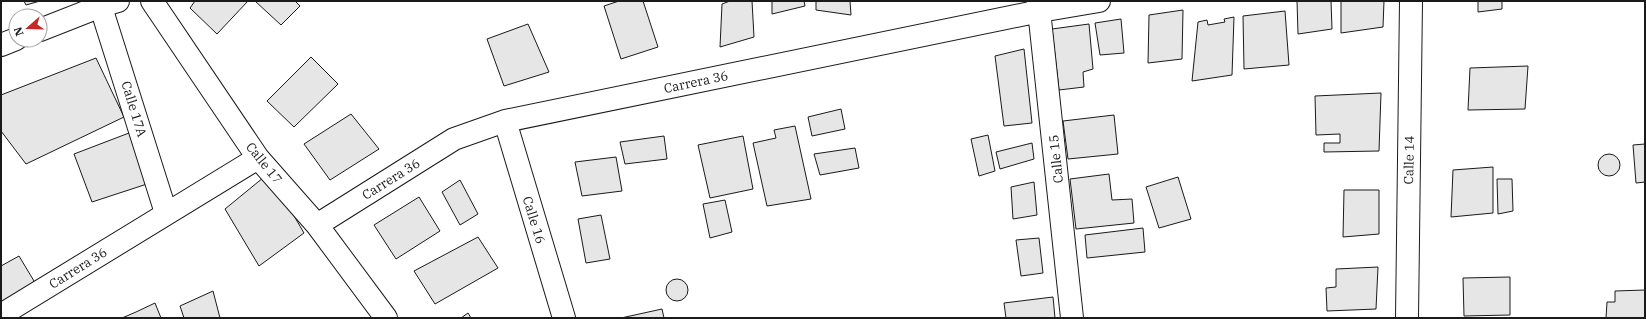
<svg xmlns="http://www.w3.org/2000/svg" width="1646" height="319" viewBox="0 0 1646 319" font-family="'IBM Plex Serif',serif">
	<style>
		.building { fill: #e6e6e6; stroke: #1a1a1a }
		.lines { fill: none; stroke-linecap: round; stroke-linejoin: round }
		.minor-casing { stroke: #1a1a1a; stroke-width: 24 }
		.minor { stroke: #fff; stroke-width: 22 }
		.labels { text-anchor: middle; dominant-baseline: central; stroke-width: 3; stroke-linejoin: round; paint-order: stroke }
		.street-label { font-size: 13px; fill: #1a1a1a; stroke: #fff }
	</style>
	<rect width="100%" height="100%" fill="#fff"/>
	<path class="building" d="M 24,1 L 40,1 L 26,5 Z
		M 195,1 L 248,1 L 217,34 L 190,8 Z
		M 255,1 L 295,1 L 300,6 L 281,25 Z
		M 619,1 L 643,1 L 658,47 L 621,59 L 604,6 Z
		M 730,1 L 752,1 L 754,37 L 720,47 L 722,4 Z
		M 772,1 L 804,1 L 805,6 L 772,14 Z
		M 816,1 L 850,1 L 851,15 L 816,10 Z
		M 1297,1 L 1331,1 L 1332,29 L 1298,34 Z
		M 1341,1 L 1384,1 L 1383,27 L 1341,33 Z
		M 1478,1 L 1502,1 L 1502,9 L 1478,12 Z
		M 1183,10 L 1182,59 L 1148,63 L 1149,15 Z
		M 1285,11 L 1289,65 L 1244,69 L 1243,16 Z
		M 1234,17 L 1232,75 L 1192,81 L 1198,22 L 1207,20 L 1208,25 L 1225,22 L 1224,19 Z
		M 1121,19 L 1124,53 L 1100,55 L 1095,23 Z
		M 528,24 L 549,72 L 504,86 L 487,39 Z
		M 1089,24 L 1093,69 L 1083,72 L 1084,87 L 1059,90 L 1052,29 Z
		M 1024,49 L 1032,123 L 1004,126 L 995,56 Z
		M 311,57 L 338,84 L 294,127 L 267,101 Z
		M 96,58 L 124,117 L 26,164 L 1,131 L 1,95 Z
		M 1528,66 L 1525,109 L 1468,110 L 1470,68 Z
		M 1381,93 L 1379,151 L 1324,152 L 1324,143 L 1340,143 L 1340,134 L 1316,135 L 1315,96 Z
		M 841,109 L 845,129 L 812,136 L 808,117 Z
		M 351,114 L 379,149 L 330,180 L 304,144 Z
		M 1114,115 L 1118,154 L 1068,159 L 1063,121 Z
		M 795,126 L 811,199 L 767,206 L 753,143 L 776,138 L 774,130 Z
		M 129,133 L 147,184 L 92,202 L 74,154 Z
		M 988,135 L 995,171 L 979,176 L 971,139 Z
		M 664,136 L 667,159 L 625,164 L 620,142 Z
		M 743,136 L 753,189 L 710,198 L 698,145 Z
		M 1032,143 L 1034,159 L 1000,169 L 996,152 Z
		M 1645,144 L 1645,182 L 1636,183 L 1633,145 Z
		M 855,148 L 859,168 L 820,175 L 814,154 Z
		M1598 165a11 11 0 1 1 22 0a11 11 0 1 1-22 0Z
		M 616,157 L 622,191 L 582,196 L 575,162 Z
		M 1493,167 L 1493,213 L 1451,217 L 1453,170 Z
		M 269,173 L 304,233 L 259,266 L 225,209 Z
		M 1109,174 L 1112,200 L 1132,199 L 1134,223 L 1076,229 L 1070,179 Z
		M 1178,177 L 1191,219 L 1159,228 L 1146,187 Z
		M 1497,179 L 1512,179 L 1513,211 L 1498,214 Z
		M 460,180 L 478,214 L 460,225 L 442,192 Z
		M 1034,182 L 1037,215 L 1013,219 L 1011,187 Z
		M 1344,190 L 1379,190 L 1379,234 L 1343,237 Z
		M 419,197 L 440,231 L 396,259 L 374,225 Z
		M 725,200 L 732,232 L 710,238 L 703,204 Z
		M 601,215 L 610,259 L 586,263 L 578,219 Z
		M 1143,228 L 1145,252 L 1087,258 L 1085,235 Z
		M 478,237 L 498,268 L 435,304 L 414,271 Z
		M 1039,238 L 1043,273 L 1021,276 L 1016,240 Z
		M 19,256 L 40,291 L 1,312 L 1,266 Z
		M 1378,267 L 1376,309 L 1327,311 L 1326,288 L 1336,287 L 1336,269 Z
		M 1510,277 L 1510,315 L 1464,316 L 1463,278 Z
		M666 290a11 11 0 1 1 22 0a11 11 0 1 1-22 0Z
		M 1645,290 L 1645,318 L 1606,318 L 1607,302 L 1615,302 L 1615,291 Z
		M 213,291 L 220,318 L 184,318 L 180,306 Z
		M 1053,297 L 1055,318 L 1006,318 L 1004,303 Z
		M 155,303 L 161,318 L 122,318 L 136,312 Z
		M 662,309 L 664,318 L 621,318 Z
		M 468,313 L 471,318 L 461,318 Z"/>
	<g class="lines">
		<g class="minor-casing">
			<path id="minor" d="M 99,1 L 166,213
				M 152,1 L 258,158 L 317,225 L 386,318
				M 1038,1 L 1072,318
				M 40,30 L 101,6 L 118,1
				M 1,45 L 16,39
				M 505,121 L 564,318
				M 317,225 L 454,139 L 505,121 L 1040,11 L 1099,1
				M 1,315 L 258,158
				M 1407,318 L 1411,1"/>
		</g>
		<use href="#minor" class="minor"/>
	</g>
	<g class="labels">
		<g class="street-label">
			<text transform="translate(696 82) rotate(-12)">Carrera 36</text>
			<text transform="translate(134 109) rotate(73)">Calle 17A</text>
			<text transform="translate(1056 159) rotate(-96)">Calle 15</text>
			<text transform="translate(1409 160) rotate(-89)">Calle 14</text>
			<text transform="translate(264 163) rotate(51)">Calle 17</text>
			<text transform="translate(391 179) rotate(-32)">Carrera 36</text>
			<text transform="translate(534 220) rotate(73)">Calle 16</text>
			<text transform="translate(78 268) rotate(-32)">Carrera 36</text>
		</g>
	</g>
	<rect width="1646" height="319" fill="none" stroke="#1a1a1a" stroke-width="4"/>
	<g transform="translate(28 28) rotate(250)"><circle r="19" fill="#ffffff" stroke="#a3a3a3"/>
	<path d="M0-3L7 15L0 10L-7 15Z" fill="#c62828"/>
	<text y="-6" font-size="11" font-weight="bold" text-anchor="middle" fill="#1a1a1a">N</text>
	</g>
</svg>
